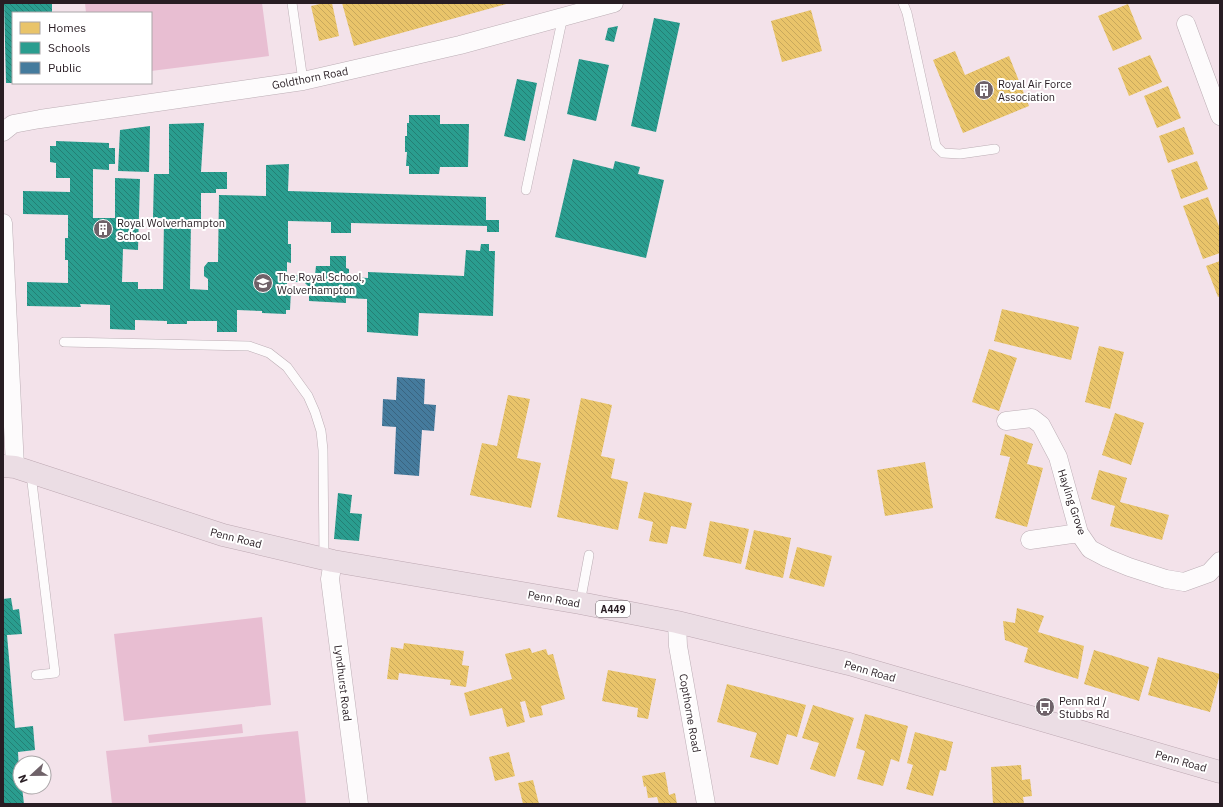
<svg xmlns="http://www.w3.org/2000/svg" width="1223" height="807" viewBox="0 0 1223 807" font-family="'IBM Plex Sans',sans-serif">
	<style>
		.pitch { fill: #e8bed2 }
		.homes { fill: url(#homes-back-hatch) }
		.schools { fill: url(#schools-back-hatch) }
		.public { fill: url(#public-back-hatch) }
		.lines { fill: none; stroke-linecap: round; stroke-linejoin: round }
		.lane-casing { stroke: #bcaeb5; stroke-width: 10 }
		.street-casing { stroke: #bcaeb5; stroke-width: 19 }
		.highway-casing { stroke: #bda8b2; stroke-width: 23 }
		.lane { stroke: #fdfbfc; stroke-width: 9 }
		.street { stroke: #fdfbfc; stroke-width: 18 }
		.highway { stroke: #ebdde4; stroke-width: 22 }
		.labels { text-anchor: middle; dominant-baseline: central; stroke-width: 4; stroke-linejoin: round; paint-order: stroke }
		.shield { fill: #fff; stroke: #686165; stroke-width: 1 }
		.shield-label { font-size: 10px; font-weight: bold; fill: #281d23 }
		.street-label { font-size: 11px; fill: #281d23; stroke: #fff }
		.poi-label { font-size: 11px; fill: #281d23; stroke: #fff; text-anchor: start }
	</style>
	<defs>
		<pattern id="homes-back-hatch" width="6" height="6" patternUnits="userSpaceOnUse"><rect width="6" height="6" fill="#e9c46a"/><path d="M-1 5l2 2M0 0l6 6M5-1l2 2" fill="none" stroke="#c8a85c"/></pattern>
		<pattern id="schools-back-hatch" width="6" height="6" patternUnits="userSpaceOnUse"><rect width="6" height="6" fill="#2a9d8f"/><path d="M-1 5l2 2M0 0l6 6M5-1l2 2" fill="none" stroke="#247f74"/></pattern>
		<pattern id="public-back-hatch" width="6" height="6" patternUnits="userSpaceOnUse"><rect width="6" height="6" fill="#457b9d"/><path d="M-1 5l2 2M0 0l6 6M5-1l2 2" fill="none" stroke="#3a6480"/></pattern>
	</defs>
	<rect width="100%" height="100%" fill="#f3e2ea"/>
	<path class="pitch" d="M 85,3 L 262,3 L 269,56 L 151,71 L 151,13 L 86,13 Z
		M 262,617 L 271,705 L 124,721 L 114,634 Z
		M 242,724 L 243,733 L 149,743 L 148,735 Z
		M 298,731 L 306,804 L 112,804 L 106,751 Z"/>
	<path class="homes" d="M 324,3 L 332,3 L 339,36 L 319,41 L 311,6 Z
		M 342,3 L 510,3 L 354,46 Z
		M 1128,4 L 1142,39 L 1113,51 L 1098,16 Z
		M 811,10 L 822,51 L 782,62 L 771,21 Z
		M 955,51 L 965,75 L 1009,56 L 1029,106 L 963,133 L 933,60 Z
		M 1150,55 L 1162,82 L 1129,96 L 1118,68 Z
		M 1168,86 L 1181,118 L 1157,128 L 1144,96 Z
		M 1184,127 L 1194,154 L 1168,163 L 1159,136 Z
		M 1197,161 L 1208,189 L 1181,199 L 1171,170 Z
		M 1208,197 L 1220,229 L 1220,253 L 1203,259 L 1183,206 Z
		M 1220,261 L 1220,296 L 1218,297 L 1206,266 Z
		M 1002,309 L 1079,327 L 1071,360 L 994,341 Z
		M 1099,346 L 1124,352 L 1110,409 L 1085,402 Z
		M 989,349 L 1017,358 L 999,411 L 972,402 Z
		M 508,395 L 530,399 L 517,458 L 541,463 L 531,508 L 470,495 L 482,443 L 497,446 Z
		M 581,398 L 612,405 L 601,456 L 615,459 L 611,478 L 628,482 L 618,530 L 557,517 Z
		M 1115,413 L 1144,423 L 1131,465 L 1102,455 Z
		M 1005,434 L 1033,444 L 1027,464 L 1043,468 L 1027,527 L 995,518 L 1010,457 L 1000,455 Z
		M 925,462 L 933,508 L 885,516 L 877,470 Z
		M 1099,470 L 1127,478 L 1120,502 L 1169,515 L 1162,540 L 1110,526 L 1115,506 L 1091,499 Z
		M 644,492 L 692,503 L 686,529 L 671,526 L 667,544 L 649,541 L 653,522 L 638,518 Z
		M 710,521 L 749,529 L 741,564 L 703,556 Z
		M 754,530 L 791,538 L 783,578 L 745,569 Z
		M 797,547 L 832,556 L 824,587 L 789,578 Z
		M 1017,608 L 1044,616 L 1038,632 L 1084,646 L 1078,679 L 1024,662 L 1028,648 L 1005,640 L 1003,621 L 1015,623 Z
		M 404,643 L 464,651 L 462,665 L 469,666 L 466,687 L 450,685 L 451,680 L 399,673 L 398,680 L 387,679 L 391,647 L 403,649 Z
		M 530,648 L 532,653 L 546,649 L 548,655 L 553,654 L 565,699 L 541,706 L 543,715 L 530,718 L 525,701 L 520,702 L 525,722 L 507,727 L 502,708 L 470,716 L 464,693 L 512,679 L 505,654 Z
		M 1094,650 L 1149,667 L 1139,701 L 1084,684 Z
		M 1158,657 L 1220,674 L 1210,712 L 1148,695 Z
		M 608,670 L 656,679 L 648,719 L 637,717 L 638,708 L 602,701 Z
		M 727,684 L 806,705 L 797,737 L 787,734 L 778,765 L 750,757 L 757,733 L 717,722 Z
		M 813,705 L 854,718 L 835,777 L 810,769 L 819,743 L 802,738 Z
		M 865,714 L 908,726 L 899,762 L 891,759 L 883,786 L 857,779 L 865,751 L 856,748 Z
		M 915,732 L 953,742 L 946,771 L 940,770 L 933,796 L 906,789 L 913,765 L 907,763 Z
		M 509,752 L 515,776 L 495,781 L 489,757 Z
		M 1021,765 L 1022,780 L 1030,779 L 1032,796 L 1023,797 L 1024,804 L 993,804 L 991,767 Z
		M 665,772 L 669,795 L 675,793 L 677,804 L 659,804 L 657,797 L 648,798 L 646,786 L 644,787 L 642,776 Z
		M 533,780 L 539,804 L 523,804 L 518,783 Z"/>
	<path class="schools" d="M 4,3 L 52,3 L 52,13 L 13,13 L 13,83 L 6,83 Z
		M 654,18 L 680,23 L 656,132 L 631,126 Z
		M 618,26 L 614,42 L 605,40 L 608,28 Z
		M 579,59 L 609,65 L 596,121 L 567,114 Z
		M 517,79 L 537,83 L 525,141 L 504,136 Z
		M 409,115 L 440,115 L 440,124 L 469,124 L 468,167 L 440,167 L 439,174 L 409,174 L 409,166 L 406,166 L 407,152 L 405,152 L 405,136 L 407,136 L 407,123 L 409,123 Z
		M 204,123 L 201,172 L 227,172 L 227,189 L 216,189 L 216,193 L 201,193 L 201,219 L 191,219 L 190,289 L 208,290 L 208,279 L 204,276 L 204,267 L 208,262 L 218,262 L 219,195 L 266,196 L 266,165 L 289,164 L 288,191 L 486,197 L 486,220 L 499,220 L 499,232 L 487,232 L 487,226 L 351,223 L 351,233 L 331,233 L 331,222 L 288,221 L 288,244 L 291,244 L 291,263 L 287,262 L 287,275 L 315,275 L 316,266 L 330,266 L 330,256 L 346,256 L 346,268 L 349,269 L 349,277 L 368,278 L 368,272 L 464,276 L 466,250 L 480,251 L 481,244 L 489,244 L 489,251 L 495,251 L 493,316 L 419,313 L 418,336 L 367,332 L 367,299 L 346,298 L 346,303 L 309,301 L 309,287 L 304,282 L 287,282 L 287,290 L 291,290 L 290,310 L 286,310 L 286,314 L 262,313 L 262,311 L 237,310 L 237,332 L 217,332 L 217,321 L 187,321 L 187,324 L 167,324 L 167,321 L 135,320 L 135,330 L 110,329 L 110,305 L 80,304 L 81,307 L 27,306 L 27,282 L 68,283 L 68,260 L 65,260 L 65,238 L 68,238 L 68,215 L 23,214 L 23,191 L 70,192 L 70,178 L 56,178 L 56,163 L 50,162 L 50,146 L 56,146 L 56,141 L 109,143 L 109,148 L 115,148 L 115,164 L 109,164 L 109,170 L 93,169 L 93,218 L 115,218 L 115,178 L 140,179 L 138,250 L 123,249 L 122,282 L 138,282 L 138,289 L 163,289 L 164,218 L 153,218 L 154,174 L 169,174 L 169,124 Z
		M 150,126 L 149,172 L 118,171 L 120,130 Z
		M 573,159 L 613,169 L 615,161 L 640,167 L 638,174 L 664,180 L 646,258 L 555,237 Z
		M 338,493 L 352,495 L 350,513 L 362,514 L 359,541 L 334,539 Z
		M 11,598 L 13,610 L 19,609 L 22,634 L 7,635 L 15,728 L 33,726 L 35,750 L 18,752 L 20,787 L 22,787 L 24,804 L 3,804 L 3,599 Z"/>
	<path class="public" d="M 397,377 L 425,379 L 424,404 L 436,405 L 434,431 L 422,430 L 419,476 L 394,474 L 396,427 L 382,426 L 383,399 L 396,400 Z"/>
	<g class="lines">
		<g class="lane-casing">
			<path id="lane" d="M 292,3 L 303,81
				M 903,3 L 907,13 L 936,146 L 943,153 L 960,154 L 995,149
				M 526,190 L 563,16
				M 64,342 L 249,346 L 269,353 L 287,367 L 308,396 L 315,412 L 321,431 L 323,450 L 324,559
				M 31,474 L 55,673 L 36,675
				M 580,603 L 589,555"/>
		</g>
		<g class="street-casing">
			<path id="street" d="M 1186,24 L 1220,116
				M 3,132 L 13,124 L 40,119 L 303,81 L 460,45 L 614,3
				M 3,223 L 15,467
				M 1006,421 L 1032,418 L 1041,425 L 1058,457 L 1079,533 L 1090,549 L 1107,558 L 1129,567 L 1166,579 L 1184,582 L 1209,573 L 1220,561
				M 1030,540 L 1079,533
				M 333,561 L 330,579 L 359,804
				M 677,622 L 678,646 L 706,804"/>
		</g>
		<g class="highway-casing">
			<path id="highway" d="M 3,466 L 15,467 L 223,535 L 333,561 L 580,603 L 677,622 L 849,664 L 1220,772"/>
		</g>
		<use href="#lane" class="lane"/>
		<use href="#street" class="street"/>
		<use href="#highway" class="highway"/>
	</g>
	<defs>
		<g id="building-disc" transform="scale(1)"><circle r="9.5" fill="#6f6269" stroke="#fff"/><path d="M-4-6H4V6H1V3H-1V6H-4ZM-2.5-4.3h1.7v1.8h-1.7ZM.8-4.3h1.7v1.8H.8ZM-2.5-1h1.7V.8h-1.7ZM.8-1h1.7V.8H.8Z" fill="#fff"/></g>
		<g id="school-disc" transform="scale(1)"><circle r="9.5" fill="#6f6269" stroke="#fff"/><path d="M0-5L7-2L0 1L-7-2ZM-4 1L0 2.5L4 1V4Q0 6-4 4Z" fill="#fff"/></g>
		<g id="bus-disc" transform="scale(1)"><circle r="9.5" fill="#6f6269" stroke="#fff"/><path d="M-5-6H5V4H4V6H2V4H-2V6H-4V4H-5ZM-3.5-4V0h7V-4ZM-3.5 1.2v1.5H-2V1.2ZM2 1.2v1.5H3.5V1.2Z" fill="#fff"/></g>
	</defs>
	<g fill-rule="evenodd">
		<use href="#building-disc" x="984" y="90"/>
		<use href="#building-disc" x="103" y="229"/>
		<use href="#school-disc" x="263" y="283"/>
		<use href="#bus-disc" x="1045" y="707"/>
	</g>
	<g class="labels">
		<rect class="shield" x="596" y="601" width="34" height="16" rx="3"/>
		<g class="shield-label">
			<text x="613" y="609">A449</text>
		</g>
		<g class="street-label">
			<text transform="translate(310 78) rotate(-11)">Goldthorn Road</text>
			<text transform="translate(1072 502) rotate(72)">Hayling Grove</text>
			<text transform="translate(236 538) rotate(14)">Penn Road</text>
			<text transform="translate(554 599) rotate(10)">Penn Road</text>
			<text transform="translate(870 671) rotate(16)">Penn Road</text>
			<text transform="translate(343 683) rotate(83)">Lyndhurst Road</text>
			<text transform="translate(690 713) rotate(80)">Copthorne Road</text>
			<text transform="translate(1181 761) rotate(16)">Penn Road</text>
		</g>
		<g class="poi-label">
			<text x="998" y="84">Royal Air Force<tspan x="998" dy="13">Association</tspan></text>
			<text x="117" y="223">Royal Wolverhampton<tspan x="117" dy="13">School</tspan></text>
			<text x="277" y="277">The Royal School,<tspan x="277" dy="13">Wolverhampton</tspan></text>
			<text x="1059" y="701">Penn Rd /<tspan x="1059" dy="13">Stubbs Rd</tspan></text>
		</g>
	</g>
	<rect width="1223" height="807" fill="none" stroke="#281d23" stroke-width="8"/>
	<rect x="12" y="12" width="140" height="72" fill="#ffffff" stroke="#a9a5a7"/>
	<rect x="20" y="22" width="20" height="12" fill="#e9c46a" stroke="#a9a5a7"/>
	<text x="48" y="32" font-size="12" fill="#281d23">Homes</text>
	<rect x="20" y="42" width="20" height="12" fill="#2a9d8f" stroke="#a9a5a7"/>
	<text x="48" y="52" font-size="12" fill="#281d23">Schools</text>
	<rect x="20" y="62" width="20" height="12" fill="#457b9d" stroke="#a9a5a7"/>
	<text x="48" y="72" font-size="12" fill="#281d23">Public</text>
	<g transform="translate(32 775) rotate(248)"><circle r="19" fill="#ffffff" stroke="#a9a5a7"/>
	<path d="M0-3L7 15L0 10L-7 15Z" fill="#6f6269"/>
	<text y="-6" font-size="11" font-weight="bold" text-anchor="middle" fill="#281d23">N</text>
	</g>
</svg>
